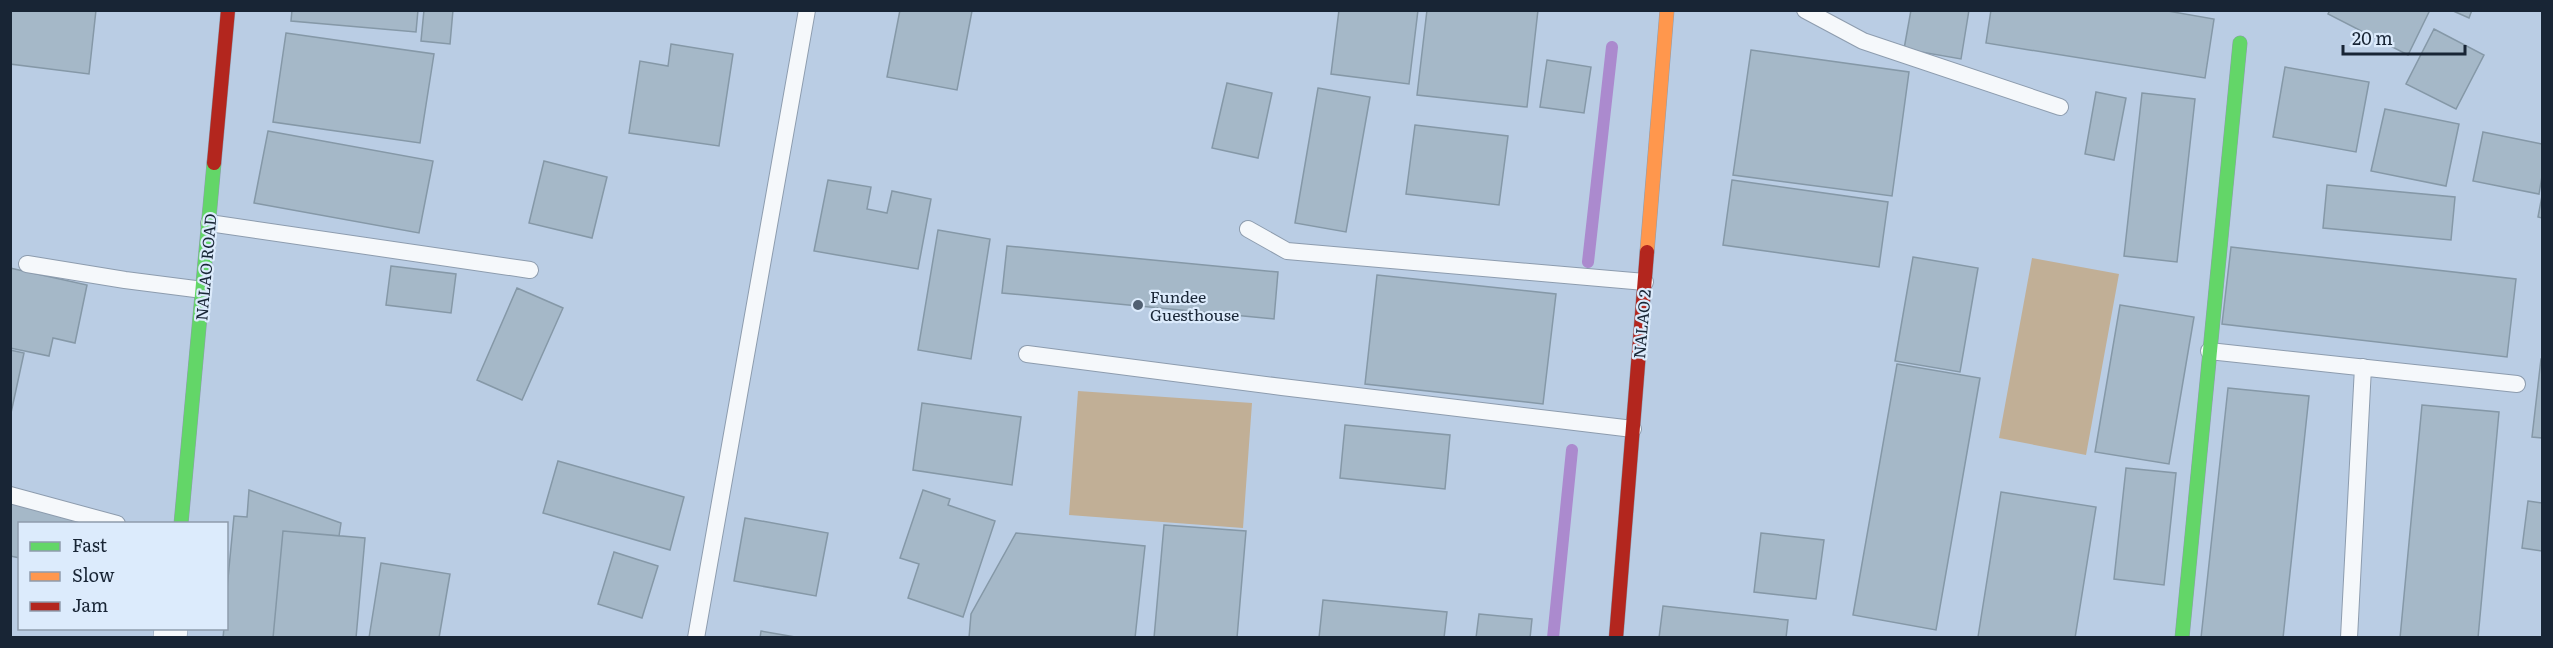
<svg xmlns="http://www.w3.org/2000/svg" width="2553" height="648" viewBox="0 0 2553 648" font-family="Literata,serif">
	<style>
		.green { fill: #c1af96 }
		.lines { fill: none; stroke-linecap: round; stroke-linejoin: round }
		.stream { stroke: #ab8ace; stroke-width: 12 }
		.building { fill: #a5b8c8; stroke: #8598a7; stroke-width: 1.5 }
		.lane-casing { stroke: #8d9cae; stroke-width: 18 }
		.street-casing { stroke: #8d9cae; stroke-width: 34 }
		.fast-casing { stroke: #8d9cae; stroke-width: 15 }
		.slow-casing { stroke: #8d9cae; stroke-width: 15 }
		.jam-casing { stroke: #8d9cae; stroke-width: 15 }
		.lane { stroke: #f5f8fb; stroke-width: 16 }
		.street { stroke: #f5f8fb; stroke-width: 33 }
		.fast { stroke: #63d668; stroke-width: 14 }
		.slow { stroke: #ff974d; stroke-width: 14 }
		.jam { stroke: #b3261e; stroke-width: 14 }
		.poi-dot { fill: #516072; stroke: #dcebfc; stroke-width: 2 }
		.labels { text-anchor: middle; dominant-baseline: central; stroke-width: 4.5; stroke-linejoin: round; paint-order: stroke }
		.street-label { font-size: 16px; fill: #182535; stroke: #dcebfc }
		.poi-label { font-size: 16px; fill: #182535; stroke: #dcebfc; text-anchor: start }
	</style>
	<rect width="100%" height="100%" fill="#bacde4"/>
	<path class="green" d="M 2032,258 L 2119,274 L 2086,455 L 1999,438 Z
		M 1078,391 L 1252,403 L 1243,528 L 1069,515 Z"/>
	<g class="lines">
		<path class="stream" d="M 1588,262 L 1612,47
			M 1553,638 L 1572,450"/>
	</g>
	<path class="building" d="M 10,10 L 96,10 L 89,74 L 10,64 Z
		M 292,10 L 418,10 L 416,32 L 291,21 Z
		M 424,10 L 453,10 L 450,44 L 421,41 Z
		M 900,10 L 972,11 L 957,90 L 887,77 Z
		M 1339,10 L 1418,10 L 1409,84 L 1331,74 Z
		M 1427,10 L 1538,10 L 1527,107 L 1417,95 Z
		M 1911,10 L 1969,10 L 1961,59 L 1904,49 Z
		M 1991,10 L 2162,10 L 2214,19 L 2205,78 L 1986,43 Z
		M 2330,10 L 2427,10 L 2429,12 L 2408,55 L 2328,14 Z
		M 2451,10 L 2472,10 L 2469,18 Z
		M 2434,29 L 2484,55 L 2456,109 L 2406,84 Z
		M 286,33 L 434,54 L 420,143 L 273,122 Z
		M 671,44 L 733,54 L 719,146 L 629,133 L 640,61 L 668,66 Z
		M 1751,50 L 1909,72 L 1892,196 L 1733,175 Z
		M 1547,60 L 1591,67 L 1584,113 L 1540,107 Z
		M 2285,67 L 2369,82 L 2356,152 L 2273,137 Z
		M 1227,83 L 1272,93 L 1258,158 L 1212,148 Z
		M 1318,88 L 1370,97 L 1346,232 L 1295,223 Z
		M 2096,92 L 2126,98 L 2114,160 L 2085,154 Z
		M 2142,93 L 2195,99 L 2177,262 L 2124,256 Z
		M 2385,109 L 2459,124 L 2446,186 L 2371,171 Z
		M 1415,125 L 1508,136 L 1499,205 L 1406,194 Z
		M 268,131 L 433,161 L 419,233 L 254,203 Z
		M 2483,132 L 2542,144 L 2542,176 L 2539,194 L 2473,181 Z
		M 544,161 L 607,177 L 592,238 L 529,223 Z
		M 828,180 L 871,187 L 867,209 L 887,213 L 892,191 L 931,199 L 918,269 L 814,251 Z
		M 1732,180 L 1888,202 L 1879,267 L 1723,245 Z
		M 2327,185 L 2455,197 L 2451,240 L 2323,228 Z
		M 2542,196 L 2542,218 L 2538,217 Z
		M 938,230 L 990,239 L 971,359 L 918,350 Z
		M 1007,246 L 1278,272 L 1274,319 L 1002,293 Z
		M 2231,247 L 2516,279 L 2507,357 L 2222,324 Z
		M 1913,257 L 1978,268 L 1960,372 L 1895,361 Z
		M 391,266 L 456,274 L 451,313 L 386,305 Z
		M 10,268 L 87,285 L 75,343 L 53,338 L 49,356 L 10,348 Z
		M 1377,275 L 1556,294 L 1543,404 L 1365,384 Z
		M 517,288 L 563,308 L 522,400 L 477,380 Z
		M 2120,305 L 2194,317 L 2169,464 L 2095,452 Z
		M 10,350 L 24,353 L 11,413 L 10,412 Z
		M 2541,359 L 2542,359 L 2542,438 L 2532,437 Z
		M 1897,364 L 1980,378 L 1936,630 L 1853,615 Z
		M 2228,388 L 2309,396 L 2283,638 L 2201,638 Z
		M 922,403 L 1021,417 L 1012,485 L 913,470 Z
		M 2422,405 L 2499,412 L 2478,638 L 2400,638 Z
		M 1345,425 L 1450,435 L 1445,489 L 1340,478 Z
		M 558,461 L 684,497 L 670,550 L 543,513 Z
		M 2126,468 L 2176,473 L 2164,585 L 2114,579 Z
		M 249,490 L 341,523 L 339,536 L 283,531 L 273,638 L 223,638 L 224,628 L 226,628 L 226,599 L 234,516 L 247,517 Z
		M 923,490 L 950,499 L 948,505 L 995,521 L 963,617 L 908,598 L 919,564 L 900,558 Z
		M 2001,492 L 2096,507 L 2075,638 L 1978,637 Z
		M 2528,501 L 2542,503 L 2542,551 L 2522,548 Z
		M 10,503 L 97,524 L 20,524 L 20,558 L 10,556 Z
		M 745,518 L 828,533 L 816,596 L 734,581 Z
		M 1164,525 L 1246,531 L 1237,638 L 1154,638 Z
		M 283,531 L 365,538 L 356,638 L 273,638 Z
		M 1016,533 L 1145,546 L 1135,638 L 969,638 L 971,614 Z
		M 1761,533 L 1824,540 L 1816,599 L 1754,592 Z
		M 614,552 L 658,566 L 642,618 L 598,604 Z
		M 381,563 L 450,574 L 439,638 L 369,638 Z
		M 1323,600 L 1447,612 L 1444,638 L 1319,638 Z
		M 1663,606 L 1788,620 L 1786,638 L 1659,638 Z
		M 1479,614 L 1532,619 L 1530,638 L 1476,638 Z
		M 761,631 L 801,638 L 760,638 Z"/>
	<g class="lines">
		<g class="lane-casing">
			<path id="lane" d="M 1805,10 L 1863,41 L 2060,107
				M 209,223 L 530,270
				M 1248,229 L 1287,251 L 1645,282
				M 27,264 L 125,280 L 203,290
				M 2209,351 L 2517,384
				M 1027,354 L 1282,387 L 1633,429
				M 10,495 L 117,524
				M 696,638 L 807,10
				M 2349,638 L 2363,367"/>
		</g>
		<g class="street-casing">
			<path id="street" d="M 170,638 L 171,628"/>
		</g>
		<g class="fast-casing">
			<path id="fast" d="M 181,524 L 214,163
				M 2182,638 L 2240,43"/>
		</g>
		<g class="slow-casing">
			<path id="slow" d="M 1647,252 L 1667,10"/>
		</g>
		<g class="jam-casing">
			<path id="jam" d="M 214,163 L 228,10
				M 1616,638 L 1647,252"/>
		</g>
		<use href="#lane" class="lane"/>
		<use href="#street" class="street"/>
		<use href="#fast" class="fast"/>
		<use href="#slow" class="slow"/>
		<use href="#jam" class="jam"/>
	</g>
	<circle class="poi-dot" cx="1138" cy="305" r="6"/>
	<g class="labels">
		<g class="street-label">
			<text transform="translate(205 267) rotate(-85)">NALAO ROAD</text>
			<text transform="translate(1641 324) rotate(-85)">NALAO 2</text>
		</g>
		<g class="poi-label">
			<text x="1150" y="296">Fundee<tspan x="1150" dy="18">Guesthouse</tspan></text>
		</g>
	</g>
	<rect width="2553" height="648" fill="none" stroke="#182535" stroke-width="24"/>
	<rect x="18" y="522" width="210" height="108" fill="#dcebfc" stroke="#8e9cac" stroke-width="1.5"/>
	<rect x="30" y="542" width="30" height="9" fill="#63d668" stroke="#8e9cac" stroke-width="1.5"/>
	<text x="72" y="552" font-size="18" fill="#182535">Fast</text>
	<rect x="30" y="572" width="30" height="9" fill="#ff974d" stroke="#8e9cac" stroke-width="1.5"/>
	<text x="72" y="582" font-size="18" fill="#182535">Slow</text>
	<rect x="30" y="602" width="30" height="9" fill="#b3261e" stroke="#8e9cac" stroke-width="1.5"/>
	<text x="72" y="612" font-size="18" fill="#182535">Jam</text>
	<path d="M2343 45v9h122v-9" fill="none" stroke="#182535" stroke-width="3"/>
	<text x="2352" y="45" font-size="18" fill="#182535" stroke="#dcebfc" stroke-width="4.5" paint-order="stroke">20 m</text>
</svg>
